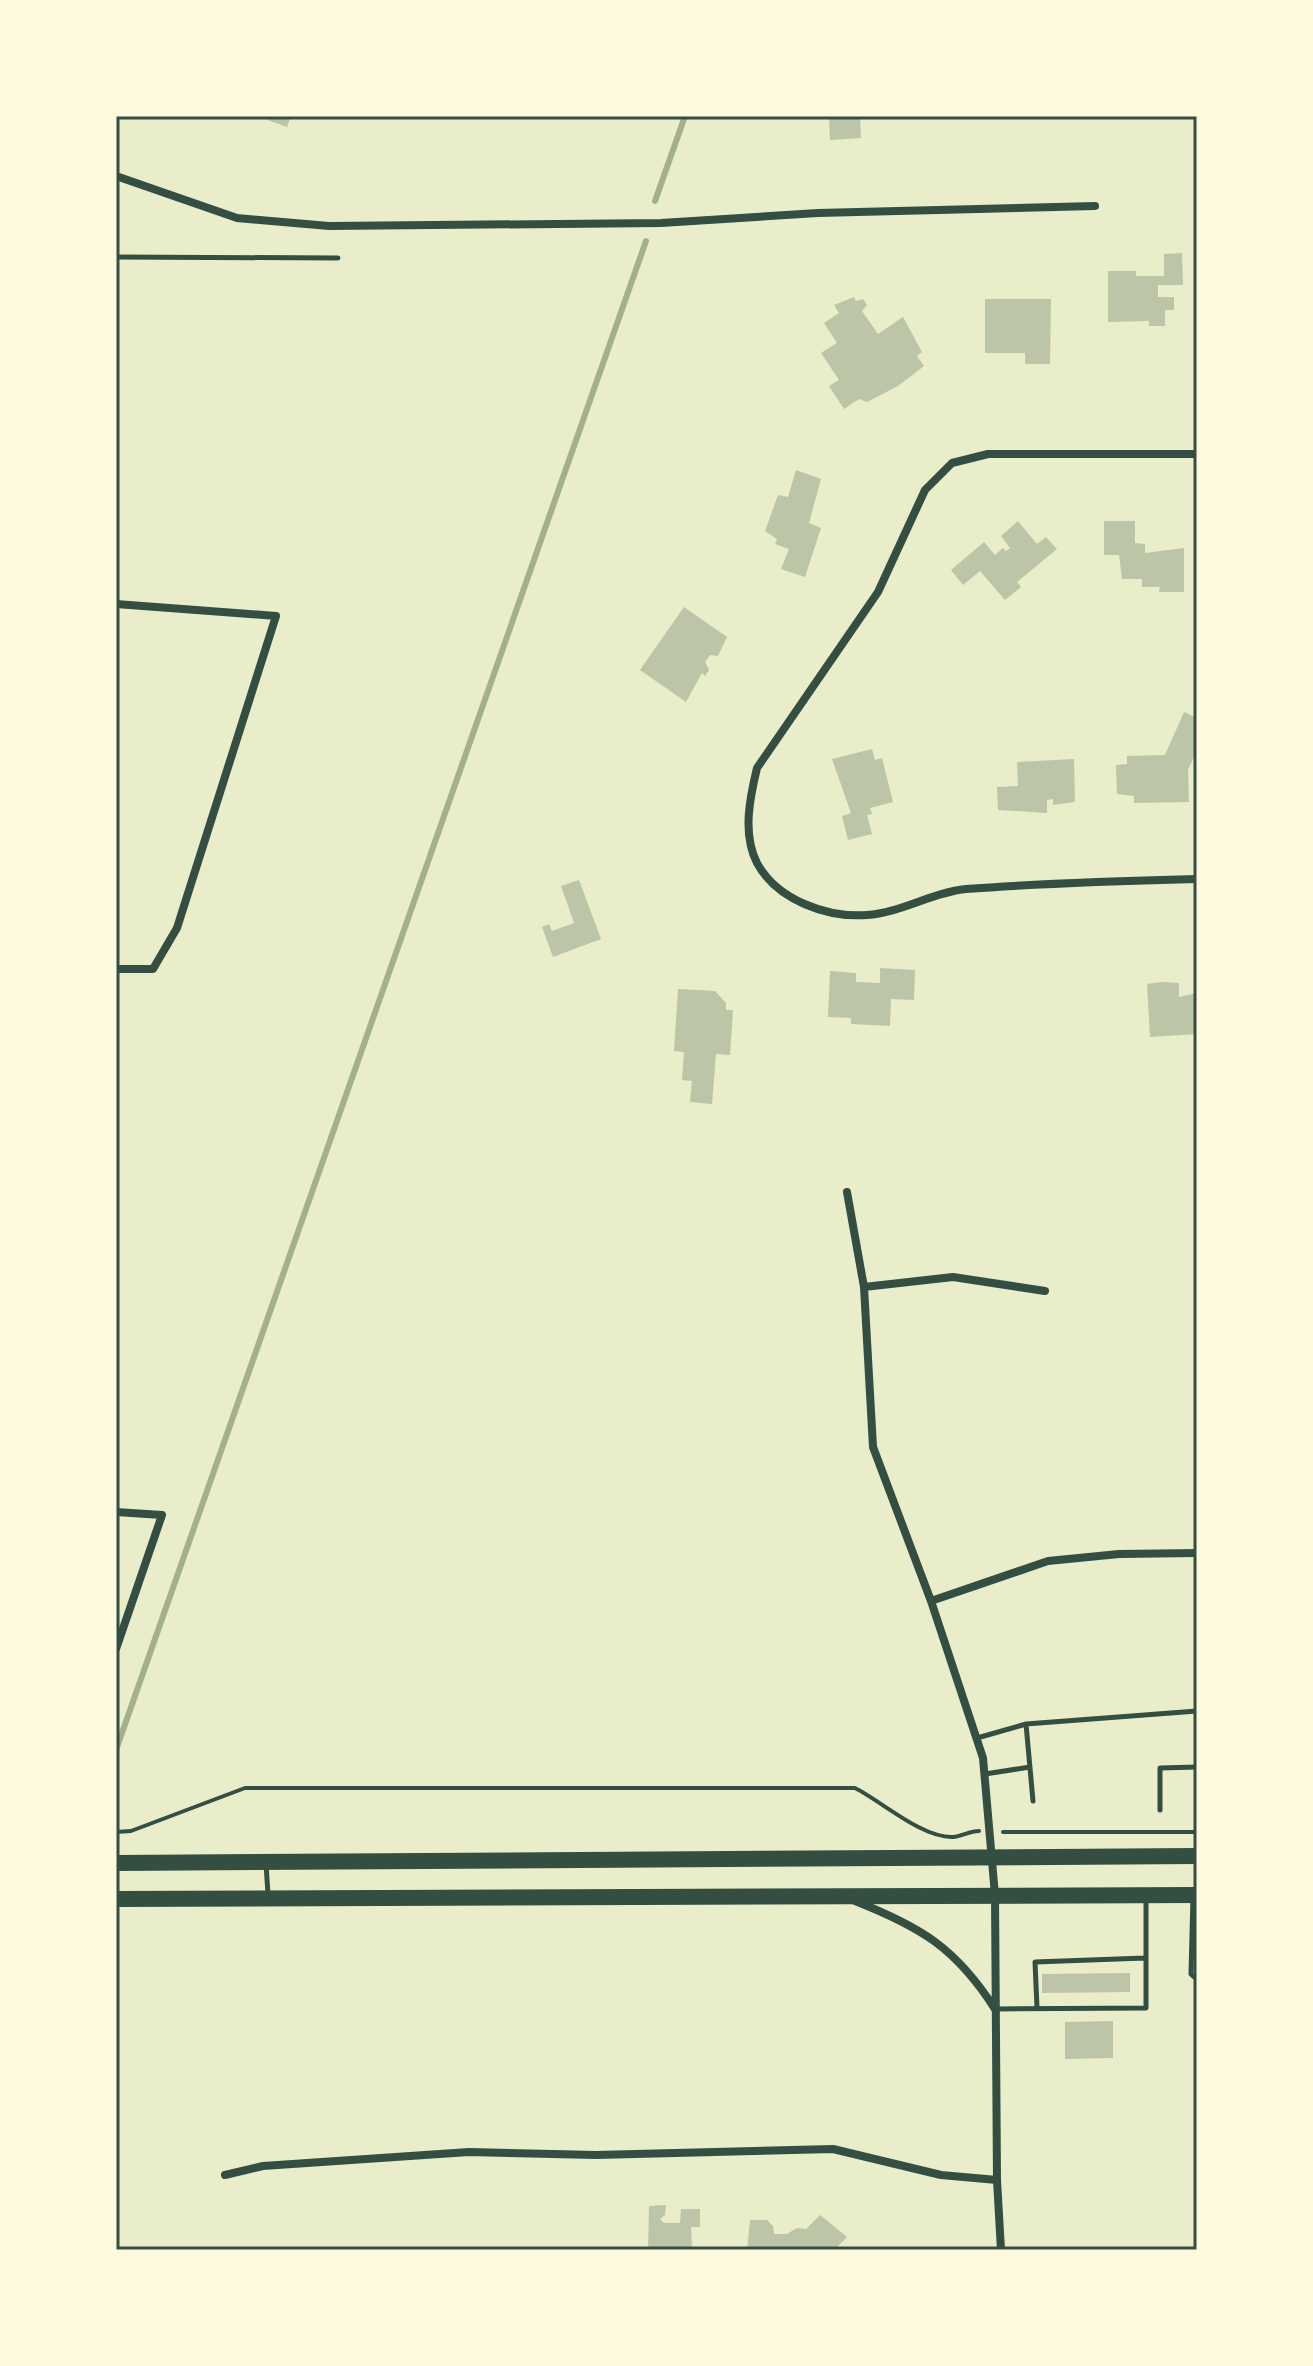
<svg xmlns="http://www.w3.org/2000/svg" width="1313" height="2366" viewBox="0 0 1313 2366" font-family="Helvetica,sans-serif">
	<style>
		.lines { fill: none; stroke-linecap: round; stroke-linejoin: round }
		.stream { stroke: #a3b18a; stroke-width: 6 }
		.building { fill: #bcc5a7 }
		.path { stroke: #344e41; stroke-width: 4 }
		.service { stroke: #344e41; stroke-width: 5 }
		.minor { stroke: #344e41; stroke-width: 8 }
		.primary { stroke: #344e41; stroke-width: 16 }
		.neatline { fill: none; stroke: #344e41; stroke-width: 3 }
	</style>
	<rect width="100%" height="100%" fill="#e9edc9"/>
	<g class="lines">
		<path class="stream" d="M 655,201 L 685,116
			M 116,1750 L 646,241"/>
	</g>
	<path class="building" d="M 256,116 L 291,116 L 287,127 Z
		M 829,116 L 860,116 L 861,138 L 830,140 Z
		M 1182,253 L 1183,285 L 1158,285 L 1158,297 L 1174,297 L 1174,310 L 1165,310 L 1165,326 L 1149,326 L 1149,321 L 1108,322 L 1108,271 L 1136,271 L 1136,276 L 1164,276 L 1164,254 Z
		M 854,297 L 856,301 L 863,299 L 867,305 L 862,311 L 878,334 L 903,317 L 922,352 L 917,356 L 924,366 L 898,386 L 867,402 L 859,399 L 844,409 L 829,386 L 839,380 L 821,353 L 837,343 L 824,323 L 839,313 L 834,305 Z
		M 985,299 L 1051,299 L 1050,364 L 1025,364 L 1025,353 L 985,353 Z
		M 796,470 L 821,479 L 809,523 L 821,528 L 805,577 L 781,569 L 789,549 L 775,544 L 777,539 L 765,531 L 778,495 L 788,497 Z
		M 1018,521 L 1037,544 L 1046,537 L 1057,549 L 1017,582 L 1021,587 L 1005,600 L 980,571 L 963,585 L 951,570 L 984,542 L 995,555 L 1003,548 L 1006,551 L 1010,548 L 1001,536 Z
		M 1104,521 L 1135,521 L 1135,543 L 1145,544 L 1145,553 L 1184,548 L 1184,592 L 1159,592 L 1160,587 L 1142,587 L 1142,579 L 1122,579 L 1119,555 L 1104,555 Z
		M 684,607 L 727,637 L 718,656 L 710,655 L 705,662 L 709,670 L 705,676 L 702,673 L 686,702 L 640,670 Z
		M 1184,712 L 1197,718 L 1197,750 L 1188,770 L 1189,802 L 1134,803 L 1134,796 L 1117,794 L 1116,765 L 1127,764 L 1127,756 L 1165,755 Z
		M 872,749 L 875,760 L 882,758 L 893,802 L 870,808 L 872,814 L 867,815 L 872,834 L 848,840 L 842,816 L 851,813 L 832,759 Z
		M 1074,759 L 1075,802 L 1053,805 L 1053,799 L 1047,800 L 1047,813 L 998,810 L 997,787 L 1018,786 L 1017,762 Z
		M 579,880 L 601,939 L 553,957 L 542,927 L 549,924 L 552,931 L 574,923 L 561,886 Z
		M 880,968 L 915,970 L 914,1000 L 891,999 L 890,1026 L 851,1024 L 851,1018 L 828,1017 L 830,971 L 856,973 L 856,982 L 880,983 Z
		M 1161,982 L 1179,983 L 1179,997 L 1197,993 L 1197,1034 L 1150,1037 L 1147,984 Z
		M 678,989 L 715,991 L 726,1003 L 726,1010 L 733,1010 L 730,1055 L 716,1054 L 712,1104 L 690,1102 L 692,1081 L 682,1080 L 684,1052 L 674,1051 Z
		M 1130,1973 L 1130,1992 L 1042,1993 L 1042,1974 Z
		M 1113,2021 L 1113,2058 L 1065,2059 L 1065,2022 Z
		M 666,2205 L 665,2215 L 660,2219 L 664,2223 L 680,2223 L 681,2209 L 700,2209 L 700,2227 L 691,2227 L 692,2250 L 648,2250 L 649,2206 Z
		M 820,2215 L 847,2237 L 834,2250 L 747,2250 L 750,2220 L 767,2220 L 773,2226 L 774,2234 L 787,2234 L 797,2228 L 806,2229 Z"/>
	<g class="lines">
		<path class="path" d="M 116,1832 L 131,1831 L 245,1788 L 855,1788 C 881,1801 922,1838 953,1837 C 962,1836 970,1831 979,1831
			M 1003,1832 L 1197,1832"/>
		<path class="service" d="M 116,257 L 338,258
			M 977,1738 L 1026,1724
			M 985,1774 L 1030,1767
			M 1033,1801 L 1026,1724 L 1197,1711
			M 1160,1810 L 1160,1768 L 1197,1767
			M 266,1864 L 268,1894
			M 1193,1896 L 1191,1974 L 1197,1979
			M 1037,2008 L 1035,1962 L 1145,1958
			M 996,2009 L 1146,2008 L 1146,1900"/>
		<path class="minor" d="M 116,176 L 237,218 L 329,226 L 661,223 L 818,213 L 1095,206
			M 1197,454 L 988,454 L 952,463 L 925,490 L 878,592 L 757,768 C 750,797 742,834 757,863 C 777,900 827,918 867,915 C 900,913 933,892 966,889 C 1043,883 1120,881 1197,879
			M 116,604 L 276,616 L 177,928 L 153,969 L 116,969
			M 847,1192 L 864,1287 L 873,1447 L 931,1601 L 983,1758 L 995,1895 L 997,2180 L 1001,2250
			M 864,1287 L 953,1277 L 1045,1291
			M 116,1512 L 162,1515 L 116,1649
			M 931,1601 L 1048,1561 L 1119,1554 L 1197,1553
			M 855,1901 C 921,1927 956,1948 995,2009
			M 225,2175 L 263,2166 L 469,2152 L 596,2155 L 833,2149 L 941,2175 L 997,2180"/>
		<path class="primary" d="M 116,1863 L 1197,1856
			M 116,1899 L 1197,1895"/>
	</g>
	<rect width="1313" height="2366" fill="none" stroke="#fefae0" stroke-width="236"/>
	<rect x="118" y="118" width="1077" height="2130" class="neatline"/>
</svg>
